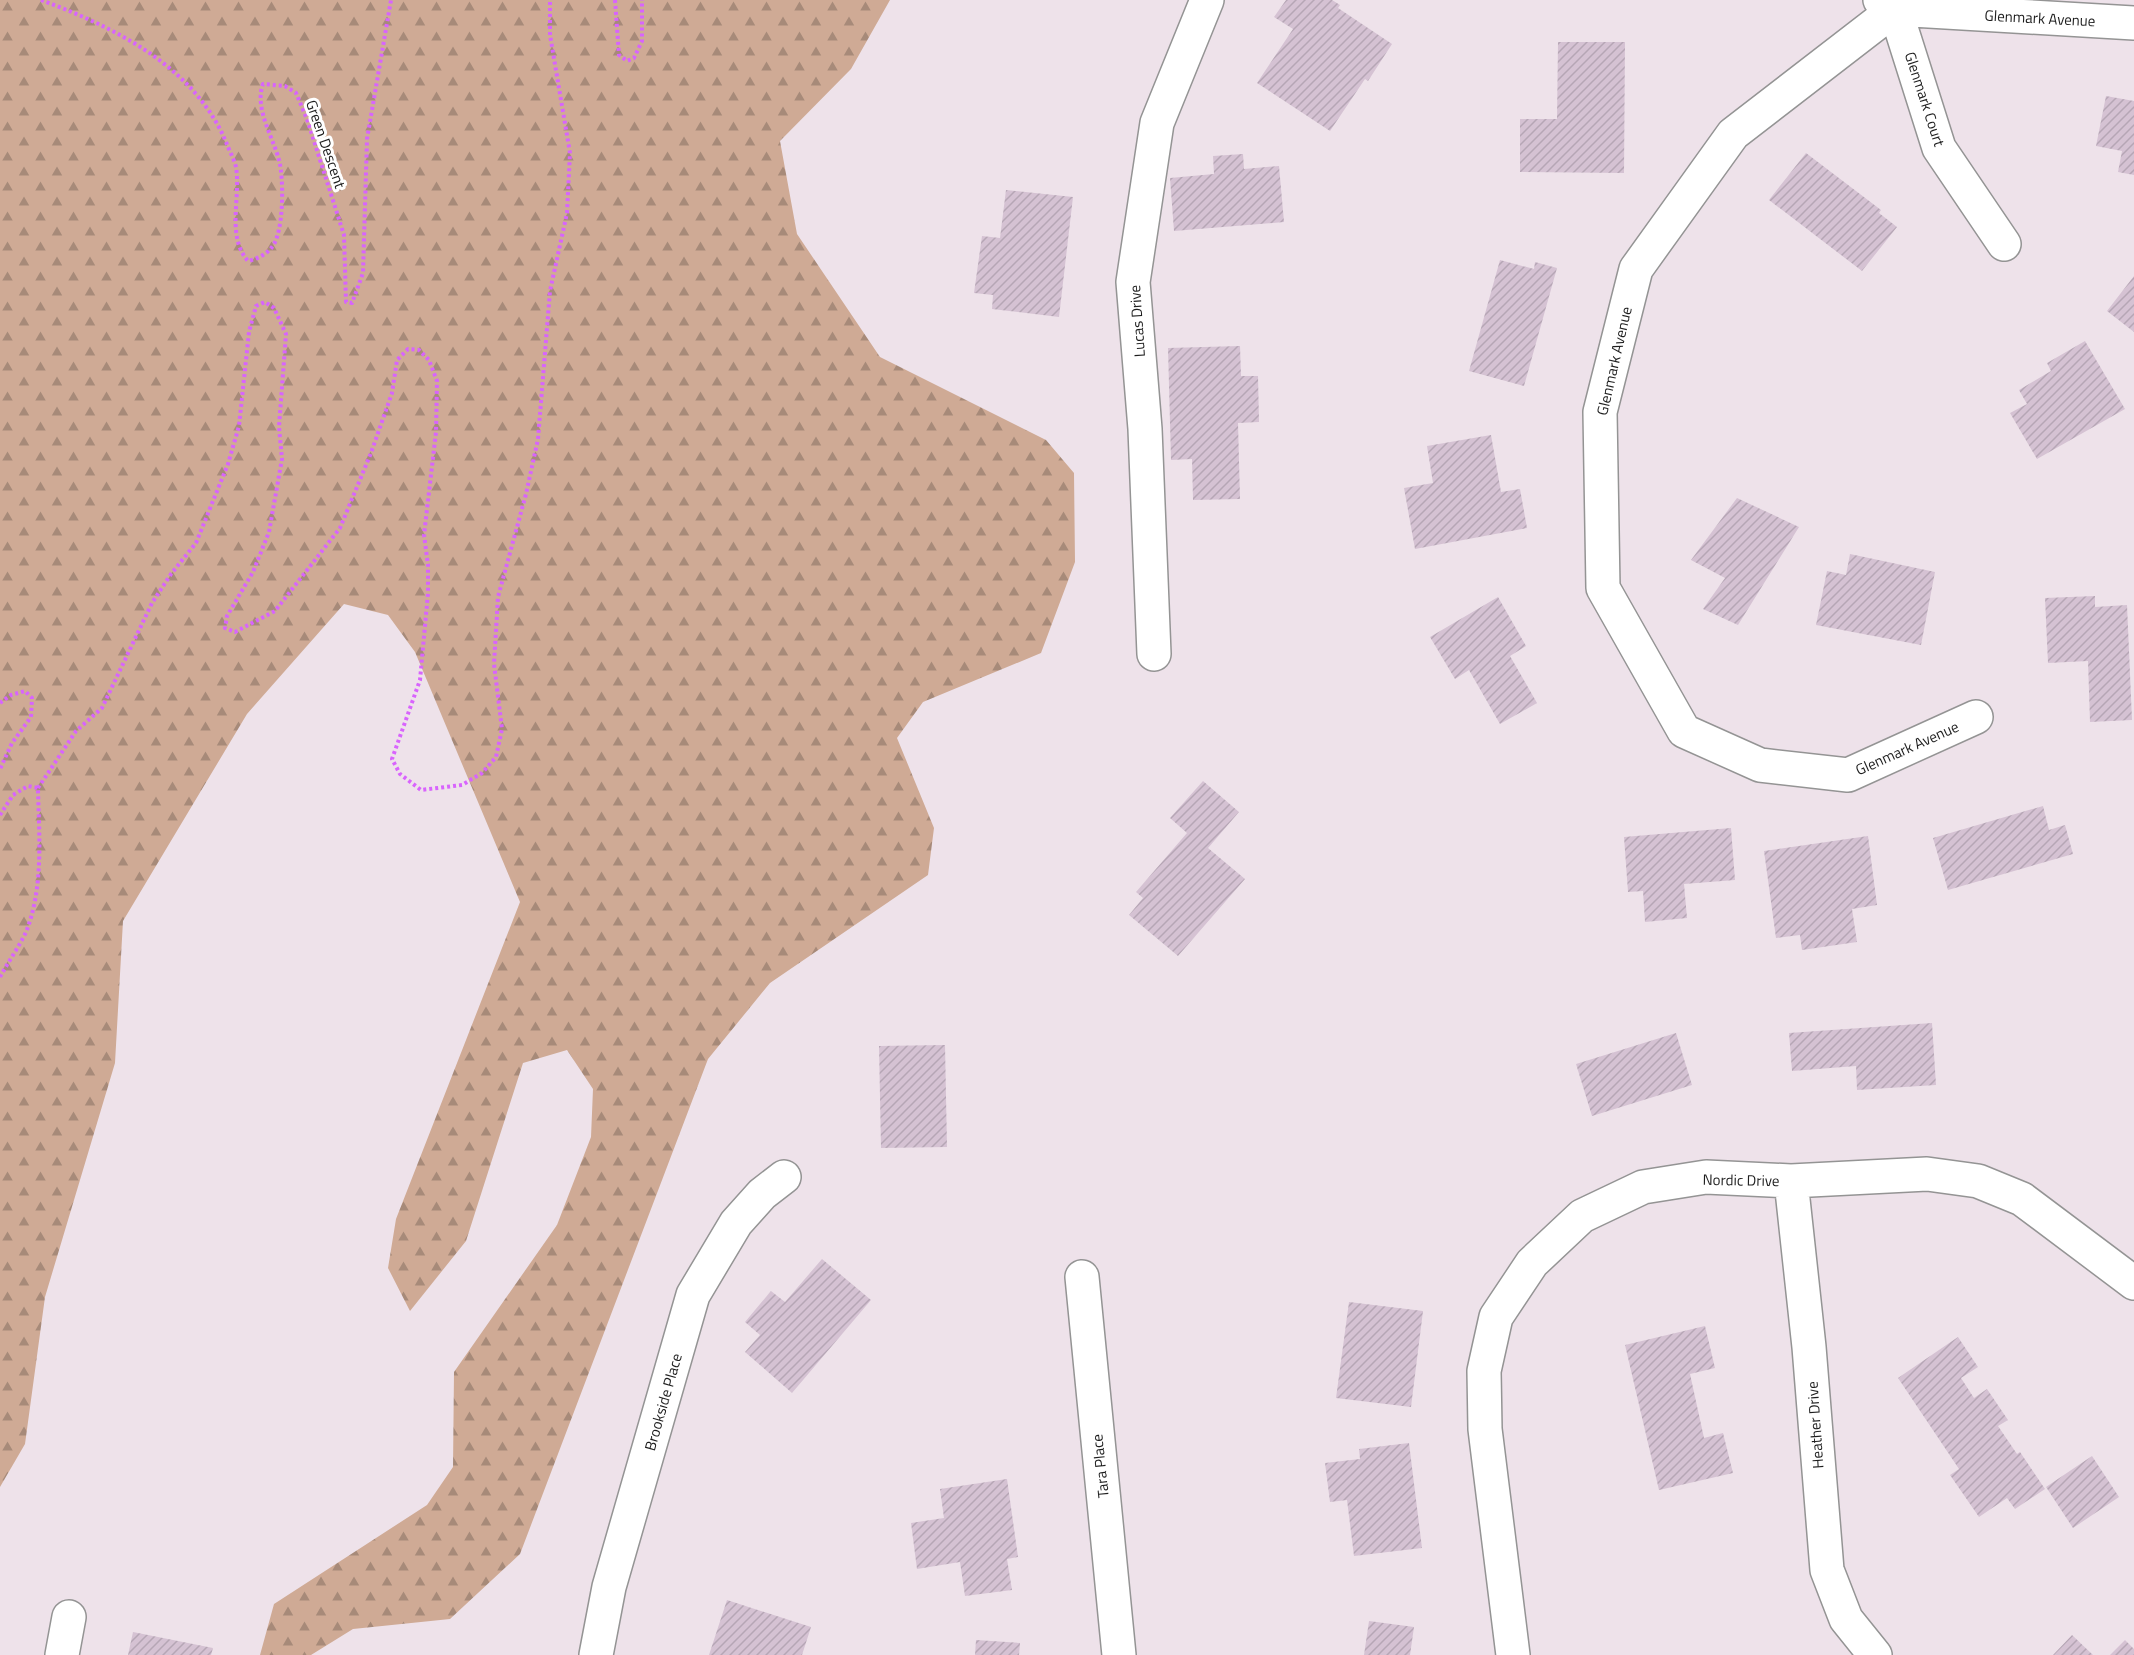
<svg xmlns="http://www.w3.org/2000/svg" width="2134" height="1655" viewBox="0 0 2134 1655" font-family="'Titillium Web',sans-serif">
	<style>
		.forest { fill: url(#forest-firs) }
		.building { fill: url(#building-hatch) }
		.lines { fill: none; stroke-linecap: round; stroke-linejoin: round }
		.minor-casing { stroke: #949494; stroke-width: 36 }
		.path { stroke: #d864fd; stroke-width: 4; stroke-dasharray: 3 3; stroke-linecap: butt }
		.minor { stroke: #fff; stroke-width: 33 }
		.labels { text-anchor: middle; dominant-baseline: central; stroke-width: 6; stroke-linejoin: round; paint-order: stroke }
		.street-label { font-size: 15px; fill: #1d1d1d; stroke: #fff }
	</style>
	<defs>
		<pattern id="forest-firs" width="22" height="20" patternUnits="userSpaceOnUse" patternTransform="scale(1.5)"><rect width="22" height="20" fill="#cfaa95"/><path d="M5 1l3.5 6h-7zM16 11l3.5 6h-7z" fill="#a78a79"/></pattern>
		<pattern id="building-hatch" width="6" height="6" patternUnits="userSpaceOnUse" patternTransform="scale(1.5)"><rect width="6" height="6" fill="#d5c2d3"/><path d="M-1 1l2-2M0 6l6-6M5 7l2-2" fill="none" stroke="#b6a6b5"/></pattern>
	</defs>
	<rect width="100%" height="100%" fill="#eee2ea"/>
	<path class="forest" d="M 0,0 L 890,0 L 851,69 L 780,141 L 797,234 L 880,357 L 1046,440 L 1074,473 L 1075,562 L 1041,653 L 923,702 L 897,738 L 934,828 L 928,875 L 770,983 L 708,1059 L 520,1554 L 450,1619 L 353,1629 L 311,1655 L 260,1655 L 274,1604 L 427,1505 L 453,1467 L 454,1372 L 557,1225 L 591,1137 L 593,1089 L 567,1050 L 523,1063 L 466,1241 L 410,1311 L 388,1268 L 396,1219 L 520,902 L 415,652 L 388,615 L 344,604 L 247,714 L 123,921 L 115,1063 L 45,1297 L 25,1444 L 0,1487 Z"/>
	<path class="building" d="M 1286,0 L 1332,0 L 1340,5 L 1338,8 L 1392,44 L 1368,81 L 1365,79 L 1330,131 L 1257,83 L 1293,29 L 1274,17 Z
		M 1558,42 L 1625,42 L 1624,173 L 1520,172 L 1520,119 L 1557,119 Z
		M 2106,96 L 2134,101 L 2134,175 L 2118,172 L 2122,151 L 2096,146 Z
		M 1806,153 L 1881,210 L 1879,213 L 1897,227 L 1862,271 L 1769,200 Z
		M 1243,154 L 1244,169 L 1279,166 L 1284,222 L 1174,231 L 1170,178 L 1214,174 L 1213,156 Z
		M 1006,190 L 1073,197 L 1059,317 L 992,309 L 993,295 L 974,293 L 982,236 L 1000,238 Z
		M 1500,260 L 1534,269 L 1535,262 L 1557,268 L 1524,386 L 1469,371 Z
		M 2134,276 L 2134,332 L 2107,311 Z
		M 2085,341 L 2125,409 L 2037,459 L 2010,413 L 2027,404 L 2019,390 L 2051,371 L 2047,363 Z
		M 1240,346 L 1241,376 L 1258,376 L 1259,422 L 1238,423 L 1240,499 L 1193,500 L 1192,459 L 1171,460 L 1168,348 Z
		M 1491,435 L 1501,492 L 1520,489 L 1527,528 L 1415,549 L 1404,488 L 1433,483 L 1427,446 Z
		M 1737,498 L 1799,527 L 1738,625 L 1703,609 L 1725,578 L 1691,560 Z
		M 1850,554 L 1935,572 L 1921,645 L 1816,625 L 1827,571 L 1846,575 Z
		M 2095,596 L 2095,607 L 2127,605 L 2132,720 L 2090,722 L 2088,661 L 2048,663 L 2045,598 Z
		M 1498,597 L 1526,646 L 1510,656 L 1537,703 L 1500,724 L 1469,670 L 1455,679 L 1430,637 Z
		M 1203,781 L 1239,812 L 1208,848 L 1245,879 L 1178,956 L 1129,915 L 1143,898 L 1136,892 L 1187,833 L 1170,818 Z
		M 2043,806 L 2049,830 L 2065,825 L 2073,854 L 1948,890 L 1933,838 Z
		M 1731,828 L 1735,880 L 1684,884 L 1687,918 L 1645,922 L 1643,891 L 1628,892 L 1624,837 Z
		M 1868,836 L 1877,905 L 1852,909 L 1857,942 L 1802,950 L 1800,935 L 1776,938 L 1764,851 Z
		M 1932,1023 L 1936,1085 L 1857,1090 L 1856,1066 L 1792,1071 L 1789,1033 Z
		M 1676,1033 L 1692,1085 L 1592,1116 L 1576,1064 Z
		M 945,1045 L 947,1147 L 881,1148 L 879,1046 Z
		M 822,1259 L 871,1300 L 792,1393 L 745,1352 L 760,1335 L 745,1322 L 771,1291 L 785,1302 Z
		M 1349,1302 L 1423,1311 L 1411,1407 L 1336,1398 Z
		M 1705,1326 L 1715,1368 L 1690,1374 L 1704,1438 L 1723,1433 L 1733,1473 L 1659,1490 L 1625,1345 Z
		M 1958,1337 L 1978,1367 L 1961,1378 L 1974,1398 L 1987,1389 L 2008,1420 L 1998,1426 L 2017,1454 L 2020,1452 L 2045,1489 L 2015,1509 L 2007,1498 L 1979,1517 L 1950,1475 L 1959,1469 L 1898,1378 Z
		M 1409,1443 L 1422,1548 L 1354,1556 L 1347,1500 L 1330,1502 L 1325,1463 L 1360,1459 L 1359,1449 Z
		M 2092,1456 L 2119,1497 L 2073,1528 L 2046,1487 Z
		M 1007,1479 L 1018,1557 L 1007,1559 L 1012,1590 L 965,1596 L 960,1562 L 917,1569 L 911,1523 L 944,1518 L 940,1489 Z
		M 727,1600 L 811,1627 L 802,1655 L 709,1655 Z
		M 1369,1621 L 1414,1627 L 1410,1655 L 1364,1655 Z
		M 133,1632 L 213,1648 L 211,1655 L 128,1655 Z
		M 2072,1635 L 2093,1655 L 2053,1655 Z
		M 976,1640 L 1020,1643 L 1019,1655 L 975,1655 Z
		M 2125,1640 L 2134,1649 L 2134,1655 L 2110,1655 Z"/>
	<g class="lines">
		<g class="minor-casing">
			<path id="minor" d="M 1880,0 L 1895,9 L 1939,148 L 2004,244
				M 1154,654 L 1145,429 L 1133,282 L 1157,123 L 1207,0
				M 1976,717 L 1848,775 L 1760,765 L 1684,731 L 1603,588 L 1600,412 L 1636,269 L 1733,134 L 1895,9 L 2134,23
				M 1791,1181 L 1809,1347 L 1827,1570 L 1846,1619 L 1875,1655
				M 1082,1277 L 1119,1655
				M 62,1655 L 69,1617
				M 596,1655 L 609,1587 L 693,1295 L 736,1223 L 762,1194 L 784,1177
				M 1513,1655 L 1485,1429 L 1484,1371 L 1496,1317 L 1532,1263 L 1582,1216 L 1643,1187 L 1706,1177 L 1791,1181 L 1927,1174 L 1978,1181 L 2022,1199 L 2134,1283"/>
		</g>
		<path class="path" d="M 41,0 C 114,27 194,66 226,142 C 229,150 234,159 236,167 C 241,198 226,236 248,261 C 257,259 267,254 272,247 C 284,233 284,178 279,160 C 273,137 254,108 263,84 L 285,86 L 296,93 L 307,119 L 344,235 L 346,302 L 352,303 L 363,273 L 367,139 L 391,0
			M 615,0 L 619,55 L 627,61 L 634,58 L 642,41 L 642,0
			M 0,703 L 11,695 L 25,691 L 32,698 L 31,717 L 12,743 L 0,769
			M 38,788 L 76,731 L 102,708 L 152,603 L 171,574 L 196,543 L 228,464 L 239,426 L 249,332 L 256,306 L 265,302 L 274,308 L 286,334 L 279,427 L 282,459 L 269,532 L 253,572 L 227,616 L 225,628 L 235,632 L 275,611 L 340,528 L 371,453 L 392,393 L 397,360 L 408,349 L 419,350 L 429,360 L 437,381 L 436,432 L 424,535 L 428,565 L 428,593 L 420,680 L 392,759 L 400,774 L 421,790 L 462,785 L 482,773 L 496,757 L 502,729 L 494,664 L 498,597 L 526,494 L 538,439 L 550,291 L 567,213 L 570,153 L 550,35 L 550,0
			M 0,815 L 13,795 L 28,786 L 38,788 C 39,835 44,887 26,932 C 19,947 8,962 0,977"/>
		<use href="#minor" class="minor"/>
	</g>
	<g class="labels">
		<g class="street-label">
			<text transform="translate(2040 18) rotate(3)">Glenmark Avenue</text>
			<text transform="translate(1925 99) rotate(72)">Glenmark Court</text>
			<text transform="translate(326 144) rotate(71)">Green Descent</text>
			<text transform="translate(1137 321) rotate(-94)">Lucas Drive</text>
			<text transform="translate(1614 361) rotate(-77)">Glenmark Avenue</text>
			<text transform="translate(1907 748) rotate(-24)">Glenmark Avenue</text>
			<text transform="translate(1741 1180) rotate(1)">Nordic Drive</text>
			<text transform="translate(663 1402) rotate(-74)">Brookside Place</text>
			<text transform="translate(1815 1425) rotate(-94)">Heather Drive</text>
			<text transform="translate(1100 1466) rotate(-96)">Tara Place</text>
		</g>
	</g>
</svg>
